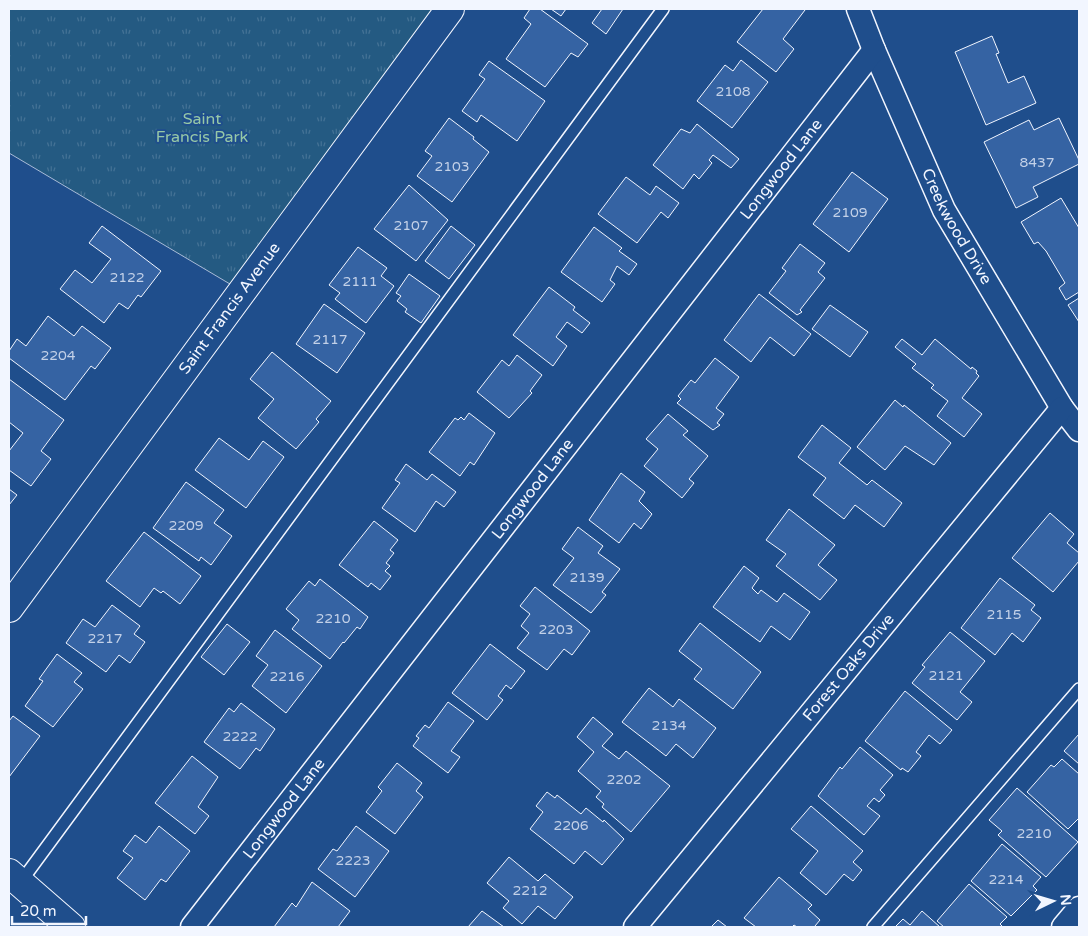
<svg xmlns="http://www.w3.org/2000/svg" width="1088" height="936" viewBox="0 0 1088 936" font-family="'Varela Round',sans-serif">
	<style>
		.park { fill: url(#park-tufts); stroke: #a8bbd7 }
		.building { fill: #3563a3; stroke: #f2f6ff }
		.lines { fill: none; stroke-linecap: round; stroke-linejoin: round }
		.service-casing { stroke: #f2f6ff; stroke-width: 14 }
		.minor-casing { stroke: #f2f6ff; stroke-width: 25 }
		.tertiary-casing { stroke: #f2f6ff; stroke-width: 30 }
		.secondary-casing { stroke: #f2f6ff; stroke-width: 30 }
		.service { stroke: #1f4e8c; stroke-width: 11 }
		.minor { stroke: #1f4e8c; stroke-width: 22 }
		.tertiary { stroke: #1f4e8c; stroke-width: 28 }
		.secondary { stroke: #1f4e8c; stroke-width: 28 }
		.labels { text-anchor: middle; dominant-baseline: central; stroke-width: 4; stroke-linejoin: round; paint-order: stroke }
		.number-label { font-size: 14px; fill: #c3d1e8 }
		.park-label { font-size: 16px; fill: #97c8a6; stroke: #1f4e8c }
		.street-label { font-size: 16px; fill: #f2f6ff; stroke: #1f4e8c }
	</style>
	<defs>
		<pattern id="park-tufts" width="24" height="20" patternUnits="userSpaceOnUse" patternTransform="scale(1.25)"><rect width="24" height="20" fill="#245a82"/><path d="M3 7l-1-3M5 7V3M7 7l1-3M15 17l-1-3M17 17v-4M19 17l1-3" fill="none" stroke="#447295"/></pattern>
	</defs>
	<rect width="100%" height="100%" fill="#1f4e8c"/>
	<path class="park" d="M 9,9 L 435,9 L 235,287 L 9,153 Z"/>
	<path class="building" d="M 530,9 L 540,9 L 588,44 L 578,57 L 571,53 L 545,87 L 506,59 L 531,24 L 524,18 Z
		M 551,9 L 566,9 L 561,16 Z
		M 602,9 L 623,9 L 606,34 L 592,23 Z
		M 763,9 L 803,9 L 805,10 L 783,39 L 794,49 L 776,72 L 737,42 Z
		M 992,36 L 999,53 L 996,54 L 1008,83 L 1024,76 L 1036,103 L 986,125 L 955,52 Z
		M 741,60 L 768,82 L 732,128 L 697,101 L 725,65 L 733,71 Z
		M 489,61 L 545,101 L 517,141 L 481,115 L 477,122 L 462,111 L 485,79 L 479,75 Z
		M 449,118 L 474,137 L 473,139 L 489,152 L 452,202 L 417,176 L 432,156 L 425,151 Z
		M 1059,118 L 1079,160 L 1079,164 L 1033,187 L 1038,197 L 1016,208 L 984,142 L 1029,120 L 1034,130 Z
		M 697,124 L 739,159 L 731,168 L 713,155 L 709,160 L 712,163 L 699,179 L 694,174 L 683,189 L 653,165 L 681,129 L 690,133 Z
		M 852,172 L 888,199 L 849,252 L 813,224 Z
		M 626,177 L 650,195 L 656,186 L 679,203 L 668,218 L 661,212 L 637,243 L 598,214 Z
		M 409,185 L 448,220 L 416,261 L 374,229 Z
		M 1061,198 L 1079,228 L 1079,292 L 1066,300 L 1059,288 L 1065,283 L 1046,251 L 1038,242 L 1034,244 L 1021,222 Z
		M 102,226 L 161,271 L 141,297 L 138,295 L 128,309 L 119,303 L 104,323 L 60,289 L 75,270 L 92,283 L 111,259 L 89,243 Z
		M 451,226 L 475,245 L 449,279 L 425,261 Z
		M 594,227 L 622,248 L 619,251 L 637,264 L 629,275 L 617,266 L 610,280 L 615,284 L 602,302 L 561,272 Z
		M 800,244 L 825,263 L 818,272 L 825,278 L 800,310 L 802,312 L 797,315 L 769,293 L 786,271 L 782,268 Z
		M 358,247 L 387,268 L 381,276 L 394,286 L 366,323 L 335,299 L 340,293 L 329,285 Z
		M 409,274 L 440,296 L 421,323 L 405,312 L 407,309 L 397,301 L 401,296 L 396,293 Z
		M 549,287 L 575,307 L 573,310 L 590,323 L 582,333 L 567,322 L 556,337 L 567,346 L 553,366 L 513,335 Z
		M 759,294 L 811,334 L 794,356 L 770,337 L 751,362 L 724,340 Z
		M 1079,298 L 1079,322 L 1068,305 Z
		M 324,304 L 365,333 L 337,373 L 296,344 Z
		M 830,305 L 868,332 L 850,357 L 812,329 Z
		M 48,316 L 74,336 L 82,326 L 111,348 L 95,369 L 91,366 L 65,400 L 9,358 L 9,351 L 17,339 L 26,346 Z
		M 902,339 L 922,355 L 935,339 L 971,369 L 972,367 L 977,371 L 976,373 L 979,376 L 962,398 L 982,414 L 964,437 L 937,416 L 948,401 L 931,388 L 934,385 L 912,368 L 916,364 L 895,347 Z
		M 272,352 L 331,401 L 316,419 L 319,422 L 296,449 L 258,418 L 274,399 L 250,379 Z
		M 517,355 L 542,375 L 530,391 L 532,393 L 509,418 L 477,392 L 502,360 L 509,366 Z
		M 715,358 L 739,377 L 716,408 L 724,414 L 717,423 L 720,425 L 713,430 L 677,403 L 681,399 L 678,396 L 691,380 L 695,383 Z
		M 9,379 L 64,420 L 41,451 L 51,459 L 31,486 L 9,470 L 9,451 L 23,433 L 9,422 Z
		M 895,400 L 903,407 L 904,405 L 951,443 L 934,465 L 905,446 L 885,470 L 857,447 Z
		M 469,413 L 495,433 L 474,465 L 470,462 L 460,476 L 429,452 L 455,418 L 458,420 L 461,417 L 464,420 Z
		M 668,414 L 688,431 L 683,435 L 708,456 L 689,479 L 694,483 L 682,498 L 644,466 L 658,449 L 646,439 Z
		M 822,425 L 851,448 L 839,463 L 867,485 L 872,480 L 902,503 L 884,527 L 855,505 L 844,519 L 813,495 L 826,478 L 798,457 Z
		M 219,438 L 249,460 L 263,441 L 284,457 L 246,508 L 195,470 Z
		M 406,464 L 427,480 L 432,474 L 456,492 L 444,507 L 436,501 L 415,532 L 382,508 L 400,483 L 395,480 Z
		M 621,473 L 645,492 L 639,501 L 652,514 L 641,529 L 634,523 L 619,543 L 589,520 Z
		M 186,482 L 224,510 L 214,523 L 232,536 L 211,565 L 201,557 L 199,561 L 153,528 Z
		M 9,489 L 17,495 L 9,505 Z
		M 789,509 L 835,545 L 818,565 L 837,580 L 820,600 L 776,566 L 786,554 L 766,540 Z
		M 1050,513 L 1074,534 L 1067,543 L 1079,553 L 1079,561 L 1053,592 L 1012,558 Z
		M 374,521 L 398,540 L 390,550 L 394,553 L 386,563 L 390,566 L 385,571 L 391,576 L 380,590 L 371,583 L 368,587 L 339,565 Z
		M 578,527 L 603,546 L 598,553 L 620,569 L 602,592 L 606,595 L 591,613 L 553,585 L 574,558 L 562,549 Z
		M 144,532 L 201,576 L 180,604 L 163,591 L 161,593 L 154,588 L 140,607 L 106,581 Z
		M 744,566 L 759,578 L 752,588 L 758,594 L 761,590 L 777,602 L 784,593 L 810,612 L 790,640 L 771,626 L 760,642 L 713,607 Z
		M 1000,578 L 1035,605 L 1031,610 L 1041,618 L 1023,642 L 1012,633 L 995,655 L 961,628 Z
		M 320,579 L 368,617 L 360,629 L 357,627 L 344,643 L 343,642 L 330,659 L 292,629 L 299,620 L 286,609 L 309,581 L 315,586 Z
		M 535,587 L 590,631 L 572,655 L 564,649 L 547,670 L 517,648 L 529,633 L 521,626 L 530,614 L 520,606 Z
		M 112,605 L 140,626 L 134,634 L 145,642 L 130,663 L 119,655 L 106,672 L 66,643 L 83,619 L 95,627 Z
		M 700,623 L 761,672 L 733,709 L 694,679 L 702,669 L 679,651 Z
		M 227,624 L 250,642 L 224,675 L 201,657 Z
		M 275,630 L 322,666 L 286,713 L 252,686 L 268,665 L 256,656 Z
		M 950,632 L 985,661 L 960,692 L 972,702 L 957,720 L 912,683 L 925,667 L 922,665 Z
		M 490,644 L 525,671 L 511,689 L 506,685 L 498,696 L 503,700 L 487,720 L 452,693 Z
		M 57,654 L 82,673 L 74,682 L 83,689 L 53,727 L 25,706 L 43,681 L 39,679 Z
		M 649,688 L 673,707 L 679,699 L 716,728 L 693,758 L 676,744 L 666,756 L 622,722 Z
		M 905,691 L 952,730 L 940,744 L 929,735 L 916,752 L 921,756 L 908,772 L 902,768 L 901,770 L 865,741 Z
		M 448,702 L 474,721 L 451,751 L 460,757 L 448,773 L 413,746 L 419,738 L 416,736 L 425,725 L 429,728 Z
		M 241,703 L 275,729 L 260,751 L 256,748 L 240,769 L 204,742 L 229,708 L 234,712 Z
		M 13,716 L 40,736 L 9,777 L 9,721 Z
		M 593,717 L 613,734 L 602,746 L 619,759 L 626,751 L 670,786 L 631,832 L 602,807 L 604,804 L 596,797 L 601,791 L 578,771 L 594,752 L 577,737 Z
		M 1079,734 L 1079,764 L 1064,751 Z
		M 860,747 L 893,775 L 880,790 L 885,795 L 879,802 L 874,798 L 867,806 L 880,816 L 864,835 L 818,796 L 840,767 L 842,769 Z
		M 192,756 L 218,777 L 198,807 L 209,816 L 195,834 L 155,803 Z
		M 1062,759 L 1079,774 L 1079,818 L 1068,829 L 1027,792 L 1051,765 L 1054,767 Z
		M 397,763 L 422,783 L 416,791 L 423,797 L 395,834 L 366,812 L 382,791 L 378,787 Z
		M 1017,788 L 1078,842 L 1046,877 L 998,835 L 1002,831 L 989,820 Z
		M 547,792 L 555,798 L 557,795 L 581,814 L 586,808 L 603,822 L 604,820 L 624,839 L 602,865 L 585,851 L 574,864 L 530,829 L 543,812 L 536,806 Z
		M 811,806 L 863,851 L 853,862 L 862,870 L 853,881 L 844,874 L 826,895 L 800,873 L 818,851 L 791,829 Z
		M 159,826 L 190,851 L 166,882 L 161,879 L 145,900 L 117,878 L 133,858 L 123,851 L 135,835 L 146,843 Z
		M 356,826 L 389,851 L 355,897 L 318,869 L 333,849 L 337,851 Z
		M 1002,844 L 1041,877 L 1033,886 L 1037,890 L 1011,916 L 971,881 Z
		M 509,857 L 538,881 L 545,874 L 573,897 L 555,919 L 538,906 L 522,924 L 503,908 L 509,901 L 487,883 Z
		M 779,877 L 812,905 L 808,909 L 820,920 L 815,926 L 816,927 L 797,927 L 794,925 L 792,927 L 756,927 L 744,918 Z
		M 312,882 L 350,911 L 338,927 L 274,927 L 292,903 L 296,907 Z
		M 969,884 L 1007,917 L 1000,924 L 1003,927 L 944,927 L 937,921 Z
		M 482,911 L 504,927 L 468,927 Z
		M 922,911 L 940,927 L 895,927 L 903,919 L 910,925 Z
		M 718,920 L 727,927 L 711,927 Z"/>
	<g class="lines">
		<g class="service-casing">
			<path id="service" d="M 20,883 L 663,9
				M 873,927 L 1079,689"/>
		</g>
		<g class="minor-casing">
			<g id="minor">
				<path id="s1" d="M 858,9 L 874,50 L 944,210 L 1062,408 L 1079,430"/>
				<path id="s2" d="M 192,927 L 874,50"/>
				<path id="s3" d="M 635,927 L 1062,408"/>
				<path d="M 1063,927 L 1079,908"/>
			</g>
		</g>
		<g class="tertiary-casing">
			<g id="tertiary">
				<path id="s4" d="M 9,608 L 450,9"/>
			</g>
		</g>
		<g class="secondary-casing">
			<path id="secondary" d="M 9,873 L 71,927"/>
		</g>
		<use href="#service" class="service"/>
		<use href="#minor" class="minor"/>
		<use href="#tertiary" class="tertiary"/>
		<use href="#secondary" class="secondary"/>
	</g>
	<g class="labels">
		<g class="number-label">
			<text x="733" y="91">2108</text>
			<text x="1037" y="162">8437</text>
			<text x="452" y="166">2103</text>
			<text x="850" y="212">2109</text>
			<text x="411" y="225">2107</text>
			<text x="127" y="277">2122</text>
			<text x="360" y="281">2111</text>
			<text x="330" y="339">2117</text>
			<text x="58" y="355">2204</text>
			<text x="186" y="525">2209</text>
			<text x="587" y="577">2139</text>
			<text x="1004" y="614">2115</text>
			<text x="333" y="618">2210</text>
			<text x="556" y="629">2203</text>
			<text x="105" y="638">2217</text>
			<text x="946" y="675">2121</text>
			<text x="287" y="676">2216</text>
			<text x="669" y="725">2134</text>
			<text x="240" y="736">2222</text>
			<text x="624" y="779">2202</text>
			<text x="571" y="825">2206</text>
			<text x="1034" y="833">2210</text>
			<text x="353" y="860">2223</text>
			<text x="1006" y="879">2214</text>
			<text x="530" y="890">2212</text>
		</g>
		<g class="park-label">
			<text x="202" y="119">Saint<tspan x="202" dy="18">Francis Park</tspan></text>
		</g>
		<g class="street-label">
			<text stroke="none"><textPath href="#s2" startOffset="960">Longwood Lane</textPath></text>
			<text stroke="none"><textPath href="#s1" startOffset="239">Creekwood Drive</textPath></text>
			<text stroke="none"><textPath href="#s4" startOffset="372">Saint Francis Avenue</textPath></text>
			<text stroke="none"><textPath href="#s2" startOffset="555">Longwood Lane</textPath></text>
			<text stroke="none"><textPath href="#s3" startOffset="336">Forest Oaks Drive</textPath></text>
			<text stroke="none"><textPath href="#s2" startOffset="150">Longwood Lane</textPath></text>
		</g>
	</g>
	<rect width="1088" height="936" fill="none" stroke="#f2f6ff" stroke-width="20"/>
	<g transform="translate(1053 901) rotate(85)" stroke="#1f4e8c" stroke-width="4" paint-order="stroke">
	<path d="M0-4L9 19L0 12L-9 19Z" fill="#f2f6ff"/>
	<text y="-8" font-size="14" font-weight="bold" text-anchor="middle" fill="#f2f6ff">N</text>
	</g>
	<path d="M12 916v8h74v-8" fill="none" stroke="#f2f6ff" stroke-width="2.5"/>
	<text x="20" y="916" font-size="15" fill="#f2f6ff" stroke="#1f4e8c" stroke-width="4" paint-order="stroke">20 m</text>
</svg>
